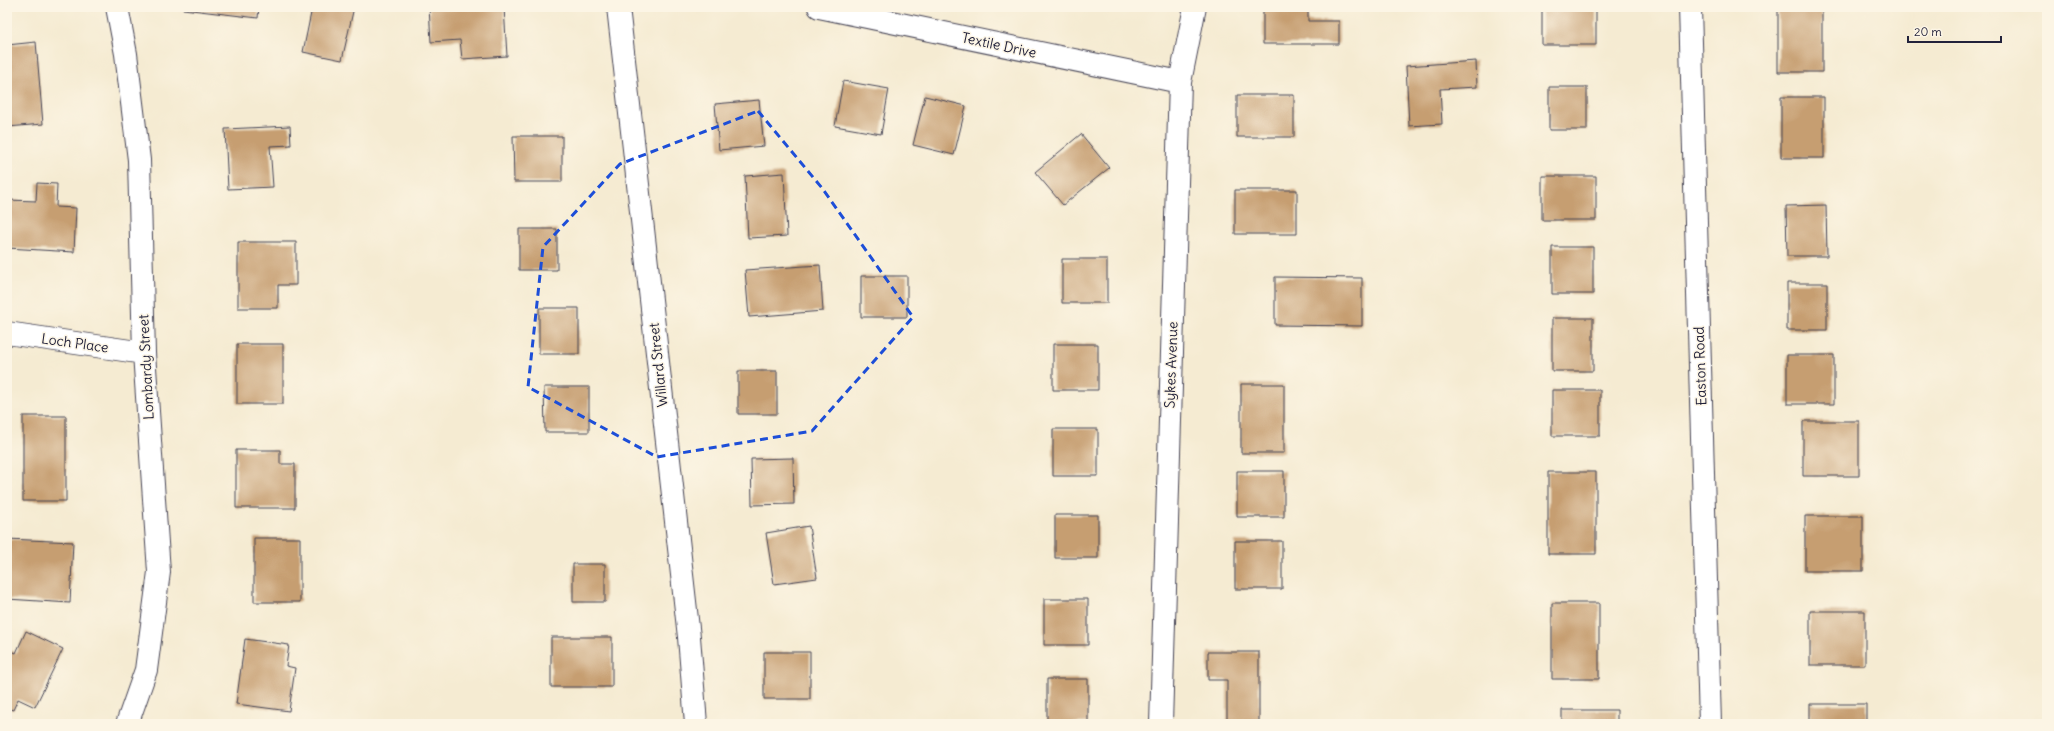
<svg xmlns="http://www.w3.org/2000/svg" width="2054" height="731" viewBox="0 0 2054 731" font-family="Delius,sans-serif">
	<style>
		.building { fill: #c69e71 }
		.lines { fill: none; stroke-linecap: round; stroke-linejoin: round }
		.minor-casing { stroke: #424052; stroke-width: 24 }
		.minor { stroke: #fff; stroke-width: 22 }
		.marked { fill: none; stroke: #1d4ed8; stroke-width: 3; stroke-dasharray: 8 5; stroke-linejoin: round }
		.labels { text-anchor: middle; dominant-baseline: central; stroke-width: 3; stroke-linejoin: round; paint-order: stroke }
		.street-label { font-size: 14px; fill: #22223b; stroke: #fcf5e5 }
	</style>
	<rect width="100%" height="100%" fill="#fcf5e5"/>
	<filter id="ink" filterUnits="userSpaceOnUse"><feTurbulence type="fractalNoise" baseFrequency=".025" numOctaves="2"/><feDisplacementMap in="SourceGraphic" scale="8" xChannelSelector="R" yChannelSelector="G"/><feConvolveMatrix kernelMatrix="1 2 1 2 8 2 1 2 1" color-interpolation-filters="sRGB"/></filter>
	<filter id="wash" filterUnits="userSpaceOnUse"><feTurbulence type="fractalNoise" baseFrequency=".012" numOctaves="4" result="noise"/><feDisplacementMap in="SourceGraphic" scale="16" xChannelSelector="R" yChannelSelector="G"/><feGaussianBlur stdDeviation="0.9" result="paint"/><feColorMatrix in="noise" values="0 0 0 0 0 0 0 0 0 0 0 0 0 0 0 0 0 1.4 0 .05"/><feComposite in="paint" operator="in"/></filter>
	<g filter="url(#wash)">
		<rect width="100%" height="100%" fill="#f5ebd2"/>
		<g id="blocks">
			<path class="building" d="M 183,7 L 259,7 L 258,18 L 183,9 Z
				M 354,7 L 342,60 L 303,52 L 311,13 L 290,7 Z
				M 429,7 L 504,7 L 507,56 L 462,59 L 460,40 L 431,42 Z
				M 1263,7 L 1308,7 L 1308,21 L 1339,21 L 1339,44 L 1263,44 Z
				M 1542,7 L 1596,7 L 1596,45 L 1542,45 Z
				M 1778,10 L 1822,10 L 1822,72 L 1778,72 Z
				M 36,42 L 43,124 L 7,127 L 7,45 Z
				M 1476,61 L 1477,87 L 1440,89 L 1442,124 L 1409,126 L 1406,66 Z
				M 843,81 L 889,89 L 881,134 L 835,126 Z
				M 1549,87 L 1587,87 L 1587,130 L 1549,130 Z
				M 1237,95 L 1294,95 L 1294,137 L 1237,137 Z
				M 925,96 L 966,106 L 954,155 L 913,145 Z
				M 1781,97 L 1824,97 L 1824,158 L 1781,158 Z
				M 759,100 L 764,146 L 719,150 L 715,104 Z
				M 290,126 L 291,145 L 270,146 L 273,187 L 228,189 L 225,129 Z
				M 1081,134 L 1109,168 L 1063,205 L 1035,172 Z
				M 513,136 L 562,136 L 562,182 L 514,182 Z
				M 784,173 L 787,236 L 748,238 L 745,176 Z
				M 1542,176 L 1596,176 L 1596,220 L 1542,220 Z
				M 37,183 L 57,184 L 56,207 L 76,208 L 74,252 L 7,248 L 7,200 L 36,201 Z
				M 1235,190 L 1297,190 L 1297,234 L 1235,234 Z
				M 1826,205 L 1827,256 L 1787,256 L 1786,206 Z
				M 519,229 L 557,229 L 557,270 L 519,270 Z
				M 238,242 L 296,242 L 296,285 L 278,285 L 278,308 L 238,308 Z
				M 1552,247 L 1593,247 L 1593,294 L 1552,294 Z
				M 1062,259 L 1107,259 L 1107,303 L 1062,303 Z
				M 820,265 L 823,311 L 749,317 L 745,270 Z
				M 861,276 L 907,276 L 907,317 L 861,317 Z
				M 1275,277 L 1362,278 L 1362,326 L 1275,325 Z
				M 1787,283 L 1827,283 L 1827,330 L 1787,330 Z
				M 539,308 L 579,308 L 579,354 L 539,354 Z
				M 1552,318 L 1593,318 L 1593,371 L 1552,371 Z
				M 237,344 L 283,344 L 283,404 L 237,404 Z
				M 1053,344 L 1098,344 L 1098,390 L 1053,390 Z
				M 1787,355 L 1834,355 L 1834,404 L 1787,404 Z
				M 738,371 L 777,371 L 777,414 L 738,414 Z
				M 1241,384 L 1284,384 L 1284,453 L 1241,453 Z
				M 544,387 L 589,387 L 589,432 L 545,432 Z
				M 1552,390 L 1600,390 L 1600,436 L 1552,436 Z
				M 23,416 L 66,416 L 66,501 L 23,501 Z
				M 1803,421 L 1859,421 L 1859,476 L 1803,476 Z
				M 1053,429 L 1098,429 L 1098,476 L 1053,476 Z
				M 236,450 L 280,450 L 280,464 L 295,464 L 295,508 L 236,508 Z
				M 793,458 L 794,504 L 752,505 L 751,459 Z
				M 1237,471 L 1284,471 L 1284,517 L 1237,517 Z
				M 1548,472 L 1596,472 L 1596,554 L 1548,554 Z
				M 1055,515 L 1098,515 L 1098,558 L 1055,558 Z
				M 1805,516 L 1863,516 L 1863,571 L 1805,571 Z
				M 809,526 L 817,578 L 774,584 L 766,533 Z
				M 254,538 L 300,538 L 300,602 L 254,602 Z
				M 7,539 L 73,542 L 70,603 L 7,599 Z
				M 1235,541 L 1282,541 L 1282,589 L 1235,589 Z
				M 573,564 L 605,564 L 605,602 L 573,602 Z
				M 1044,599 L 1088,599 L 1088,645 L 1044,645 Z
				M 1552,603 L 1599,603 L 1599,679 L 1552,679 Z
				M 1810,611 L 1865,611 L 1865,665 L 1810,665 Z
				M 26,631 L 63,649 L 35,707 L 18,699 L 13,710 L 7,708 L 7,649 L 16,653 Z
				M 551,637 L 612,637 L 612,687 L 551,687 Z
				M 245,639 L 289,645 L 286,666 L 295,668 L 289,711 L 236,704 Z
				M 764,652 L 810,652 L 810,699 L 764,699 Z
				M 1208,652 L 1259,652 L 1259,724 L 1227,724 L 1227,680 L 1208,680 Z
				M 1047,679 L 1088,679 L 1088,723 L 1047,723 Z
				M 1810,704 L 1866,704 L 1866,724 L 1810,724 Z
				M 1562,710 L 1617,710 L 1617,724 L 1562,724 Z"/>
		</g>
	</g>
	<g filter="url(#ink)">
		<use href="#blocks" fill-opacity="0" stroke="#424052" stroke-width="1"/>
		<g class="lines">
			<g class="minor-casing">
				<path id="minor" d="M 117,7 L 126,54 L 139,160 L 144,353 L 159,572 L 146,670 L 127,724
					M 618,7 L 689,637 L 696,724
					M 819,7 L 1180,82
					M 1690,7 L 1710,724
					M 7,333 L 144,353
					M 1161,724 L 1180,82 L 1195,7"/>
			</g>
			<use href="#minor" class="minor"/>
		</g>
	</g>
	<path class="marked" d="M 758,111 L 822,188 L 913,317 L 812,431 L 657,457 L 528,387 L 543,247 L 620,164 Z"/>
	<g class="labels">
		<g class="street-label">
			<text transform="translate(999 45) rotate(12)">Textile Drive</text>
			<text transform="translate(75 343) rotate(8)">Loch Place</text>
			<text transform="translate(658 365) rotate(-96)">Willard Street</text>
			<text transform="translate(1171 365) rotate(-88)">Sykes Avenue</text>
			<text transform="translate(1700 366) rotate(-92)">Easton Road</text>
			<text transform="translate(146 367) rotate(-93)">Lombardy Street</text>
		</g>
	</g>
	<rect width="2054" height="731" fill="none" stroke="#fcf5e5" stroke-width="24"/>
	<path d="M1908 36v6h93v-6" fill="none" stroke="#22223b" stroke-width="2"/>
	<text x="1914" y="36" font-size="12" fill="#22223b" stroke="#fcf5e5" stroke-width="3" paint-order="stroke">20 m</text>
</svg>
